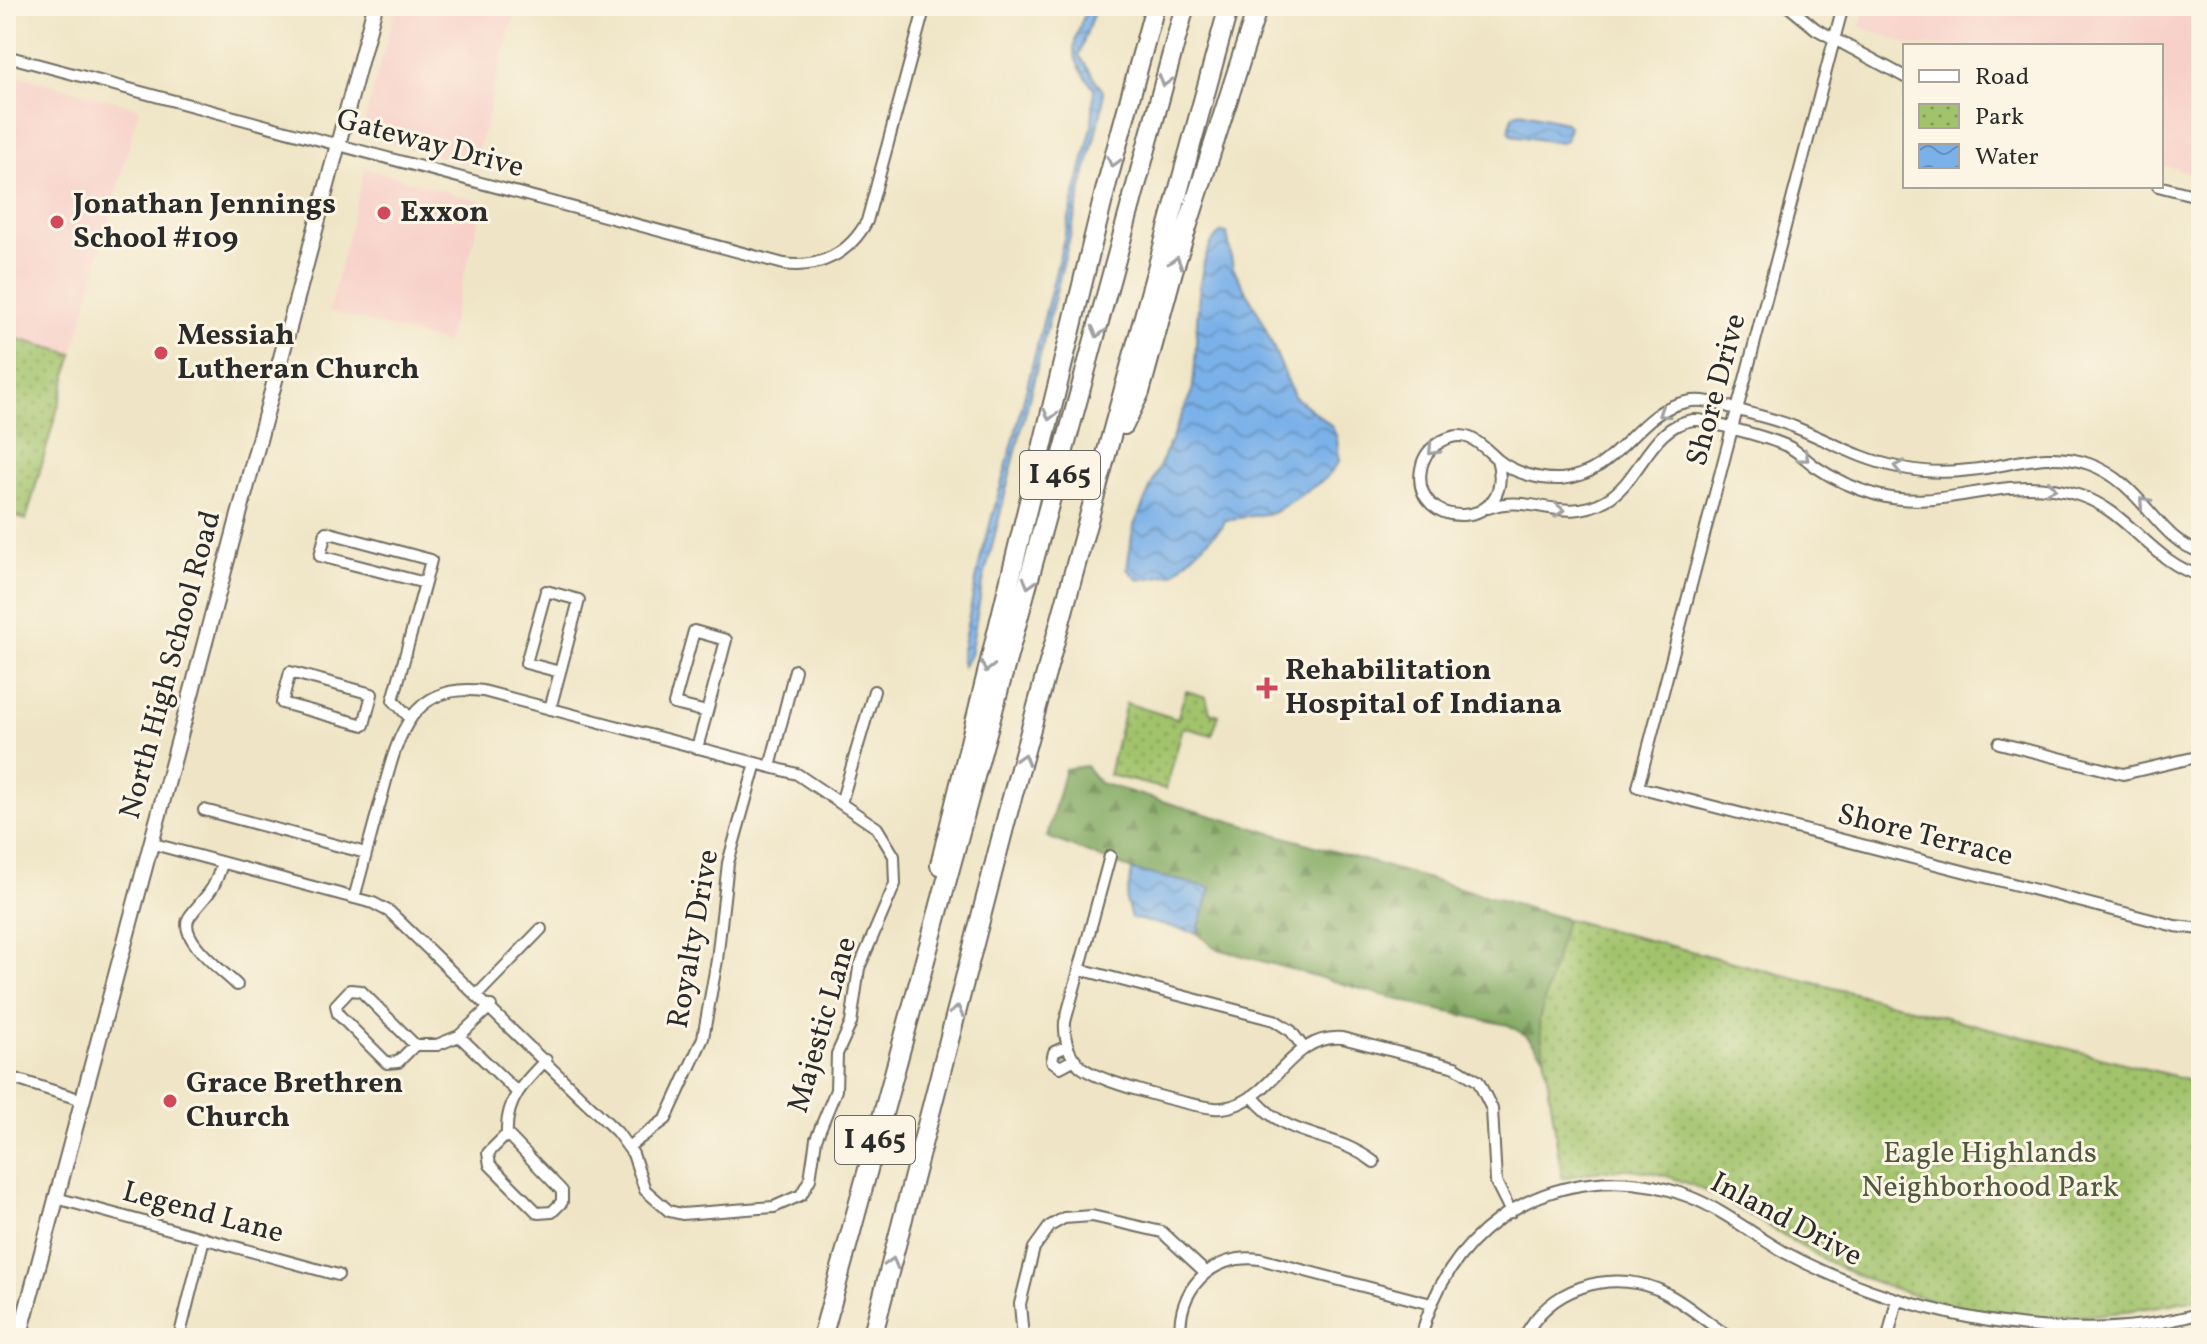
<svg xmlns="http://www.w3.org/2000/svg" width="2207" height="1344" viewBox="0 0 2207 1344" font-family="Vollkorn,serif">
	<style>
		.built { fill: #f7d0c9 }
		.forest { fill: url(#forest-firs); stroke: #566a46; stroke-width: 2 }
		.park { fill: url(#park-dots); stroke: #66774c; stroke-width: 2 }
		.water { fill: url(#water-waves); stroke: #526e8a; stroke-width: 2 }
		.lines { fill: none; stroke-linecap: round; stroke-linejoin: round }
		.street-casing { stroke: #706c61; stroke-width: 14 }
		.secondary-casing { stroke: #706c61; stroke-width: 18 }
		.highway-casing { stroke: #706c61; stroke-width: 22 }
		.street { stroke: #fff; stroke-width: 10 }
		.secondary { stroke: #fff; stroke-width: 14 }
		.highway { stroke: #fff; stroke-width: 18 }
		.oneway { stroke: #a0a0a0 }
		.poi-dot { fill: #d1495b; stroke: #fcf5e5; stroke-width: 3 }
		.labels { text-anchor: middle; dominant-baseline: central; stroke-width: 6; stroke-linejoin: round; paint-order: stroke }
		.shield { fill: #fcf5e5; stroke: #6a6863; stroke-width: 2 }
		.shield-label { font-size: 28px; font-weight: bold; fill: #2b2b2b }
		.street-label { font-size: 30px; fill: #2b2b2b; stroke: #fcf5e5 }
		.poi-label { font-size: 30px; font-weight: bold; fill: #2b2b2b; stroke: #fcf5e5; text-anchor: start }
		.park-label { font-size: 30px; fill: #4f593e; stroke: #fcf5e5 }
	</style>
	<defs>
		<pattern id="forest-firs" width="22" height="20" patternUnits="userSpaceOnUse" patternTransform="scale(2)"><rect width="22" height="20" fill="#81a960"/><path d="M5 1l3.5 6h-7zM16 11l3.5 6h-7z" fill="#6a8a4f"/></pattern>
		<pattern id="park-dots" width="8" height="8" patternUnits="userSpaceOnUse" patternTransform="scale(2)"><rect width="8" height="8" fill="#a2c36c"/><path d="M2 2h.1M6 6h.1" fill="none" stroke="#849f59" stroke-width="1.8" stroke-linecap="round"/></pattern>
		<pattern id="water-waves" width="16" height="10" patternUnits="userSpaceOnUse" patternTransform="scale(2)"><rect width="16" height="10" fill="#7ab1e9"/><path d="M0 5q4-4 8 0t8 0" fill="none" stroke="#6490bd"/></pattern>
	</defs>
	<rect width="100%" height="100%" fill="#fcf5e5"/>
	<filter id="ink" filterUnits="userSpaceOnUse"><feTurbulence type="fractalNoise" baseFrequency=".0125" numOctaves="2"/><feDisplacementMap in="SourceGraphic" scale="16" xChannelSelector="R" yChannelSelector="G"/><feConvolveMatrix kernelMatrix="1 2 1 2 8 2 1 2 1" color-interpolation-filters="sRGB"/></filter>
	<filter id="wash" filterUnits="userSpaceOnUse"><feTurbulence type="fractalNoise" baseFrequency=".006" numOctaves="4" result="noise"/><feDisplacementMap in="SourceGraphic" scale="32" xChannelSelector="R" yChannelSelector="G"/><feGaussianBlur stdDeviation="1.8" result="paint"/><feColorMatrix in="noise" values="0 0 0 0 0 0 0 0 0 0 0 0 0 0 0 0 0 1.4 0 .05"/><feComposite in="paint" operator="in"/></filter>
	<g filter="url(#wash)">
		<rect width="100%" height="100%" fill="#efe5c6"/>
		<path class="built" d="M 396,6 L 516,6 L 474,165 L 361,135 Z
			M 1865,6 L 2201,6 L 2201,176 L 2161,165 L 2161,46 L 1914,46 L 1860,27 Z
			M 6,72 L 139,108 L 73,354 L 6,336 Z
			M 365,168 L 484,202 L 446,343 L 329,311 Z"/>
		<path class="forest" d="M 1086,766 L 1100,783 L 1566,919 L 2201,1083 L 2201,1298 C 2146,1309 2088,1319 2032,1317 C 1968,1314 1902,1292 1843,1269 L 1554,1068 L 1527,1036 L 1508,1025 L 1425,1007 L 1215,948 L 1197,933 L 1211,888 L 1132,870 L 1047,837 L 1065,769 Z"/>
		<path class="park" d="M 6,336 L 73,354 L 26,520 L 6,514 Z
			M 1186,691 L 1206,697 L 1210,712 L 1219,715 L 1212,735 L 1183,727 L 1166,789 L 1109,775 L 1126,703 L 1177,719 Z
			M 1566,919 L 2201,1083 L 2201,1298 C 2146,1309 2087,1319 2031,1317 C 1973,1314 1896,1293 1843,1269 C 1772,1236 1709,1175 1628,1169 C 1607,1168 1583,1174 1562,1178 L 1539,1020 Z"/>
		<path class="water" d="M 1088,6 L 1096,6 L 1079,55 L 1103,91 L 1103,105 L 982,586 L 970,655 L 963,666 L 961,655 L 981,556 L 1012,446 L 1092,127 L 1094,88 C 1065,52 1072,46 1088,6 Z
			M 1520,112 L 1565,122 L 1569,126 L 1566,141 L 1561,143 L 1512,135 L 1509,130 L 1513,115 Z
			M 1222,232 L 1227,233 L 1233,268 L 1260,316 L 1294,396 L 1332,426 L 1337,438 L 1339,462 L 1325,479 L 1273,513 L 1225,520 L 1223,526 L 1173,574 L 1138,580 L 1127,569 L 1133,528 L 1192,391 C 1200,355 1190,250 1222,232 Z
			M 1132,870 L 1211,888 L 1197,933 L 1131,918 L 1126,901 Z"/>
	</g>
	<g filter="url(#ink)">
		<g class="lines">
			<g class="street-casing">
				<path id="street" d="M 1788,6 L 1816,29 L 1905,77
					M 1843,6 L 1638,787 L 2175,926 L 2201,929
					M 6,24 L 11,6
					M 6,56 L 784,264 C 820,269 850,253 867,221 L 925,6
					M 2158,186 L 2201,197
					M 1497,459 C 1518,533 1410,531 1421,469 C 1423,457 1431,447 1442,441 C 1468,427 1481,445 1498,460 C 1514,473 1540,480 1561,479 C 1620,474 1635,411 1686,402 C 1705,398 1722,405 1739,410 C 1758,416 1779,420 1797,428 C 1831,442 1862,460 1898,467 C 1921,472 1947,473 1970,470 C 2012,466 2047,449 2089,464 C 2143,483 2157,540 2201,552
					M 1488,508 C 1529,492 1562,525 1606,500 C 1641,480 1650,426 1693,420 C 1704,419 1713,423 1723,426 C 1744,432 1767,437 1787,446 C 1798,451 1806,460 1816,467 C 1835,480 1856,489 1877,495 C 1950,514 2002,469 2081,496 C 2129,512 2152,562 2201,576
					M 326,532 L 431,560 L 425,583 L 320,556 Z
					M 546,591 L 579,600 L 560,672 L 526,663 Z
					M 694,631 L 726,640 L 707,712 L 674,704 Z
					M 290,672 L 372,694 L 364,725 L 282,703 Z
					M 393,700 L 425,583
					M 393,700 L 410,718
					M 550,709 L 560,672
					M 1999,743 L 2123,774 L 2201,756
					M 697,748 L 707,712
					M 770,767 L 795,670
					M 841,803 L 874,691
					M 204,810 L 366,853
					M 150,843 L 373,903 L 390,912 L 617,1132 L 633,1154 L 645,1190 L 669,1211 L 682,1214 L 774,1207 L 801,1195 L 810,1179 L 816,1139 L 836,1090 L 837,1054 L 851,1023 L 859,968 L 895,884 L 894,856 L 877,828 L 797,774 L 483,691 C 406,681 396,745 380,803 C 371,834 363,866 354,898
					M 1110,856 L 1065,1022 C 1064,1038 1068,1055 1080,1066 C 1097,1082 1189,1105 1214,1108 C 1222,1109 1230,1107 1238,1104 C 1278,1088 1294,1034 1342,1038 L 1455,1067 L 1478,1081 L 1492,1109 L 1496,1182 L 1511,1212
					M 222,863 C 213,894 208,892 190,916 C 175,937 223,971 237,985
					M 1079,969 L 1274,1020 L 1291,1031 L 1303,1047
					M 350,990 L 361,991 L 415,1045 L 398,1062 L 387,1063 L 338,1014 L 336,1005 Z
					M 478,994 L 541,929
					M 459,1036 L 491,1006
					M 415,1045 L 437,1045 L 459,1036 L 517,1092
					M 1068,1046 L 1054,1052 L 1052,1061 L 1060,1067 L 1075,1059
					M 6,1076 L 82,1100
					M 1252,1096 C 1289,1142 1328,1128 1374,1162
					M 507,1134 L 562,1191 L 562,1202 L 552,1212 L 538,1213 L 490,1165 L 488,1153 Z
					M 507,1134 C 505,1101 524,1082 546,1060
					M 628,1147 L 666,1119 L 703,1038 L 717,960 L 728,863 L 756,763
					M 56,1198 L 338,1275
					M 179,1338 L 204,1238
					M 1023,1338 L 1020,1304 L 1034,1248 L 1050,1226 L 1064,1218 L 1092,1216 L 1162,1232 L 1205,1272
					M 1181,1338 C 1175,1291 1212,1252 1260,1259 L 1431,1304
					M 1421,1338 C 1432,1290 1459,1248 1499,1219 C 1554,1179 1627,1172 1690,1197 C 1723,1210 1752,1234 1784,1252 C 1818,1270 1853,1285 1890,1297 C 1988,1328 2101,1342 2201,1313
					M 1524,1338 C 1548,1288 1607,1270 1657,1289 C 1681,1299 1704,1320 1725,1334
					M 1888,1338 L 1897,1299"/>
			</g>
			<g class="secondary-casing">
				<path id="secondary" d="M 19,1338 L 375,6"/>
			</g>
			<g class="highway-casing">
				<path id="highway" d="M 1124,425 L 1140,392 L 1173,271 L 1258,6
					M 940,865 L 1107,183 L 1155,6
					M 822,1338 L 1185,6
					M 872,1338 L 1007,816 L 1229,6"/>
			</g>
			<use href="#street" class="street"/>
			<use href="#secondary" class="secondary"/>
			<use href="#highway" class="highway"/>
		</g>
		<defs><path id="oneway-chevron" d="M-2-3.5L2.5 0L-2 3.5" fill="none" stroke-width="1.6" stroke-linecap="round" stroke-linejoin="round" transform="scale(2)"/></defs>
		<g class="oneway">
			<use href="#oneway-chevron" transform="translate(1165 81) rotate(105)"/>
			<use href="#oneway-chevron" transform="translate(1113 162) rotate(105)"/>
			<use href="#oneway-chevron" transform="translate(1176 262) rotate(-73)"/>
			<use href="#oneway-chevron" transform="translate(1098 332) rotate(105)"/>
			<use href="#oneway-chevron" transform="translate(1663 413) rotate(147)"/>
			<use href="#oneway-chevron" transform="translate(1050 415) rotate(104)"/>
			<use href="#oneway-chevron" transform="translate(1433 450) rotate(133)"/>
			<use href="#oneway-chevron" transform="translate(1804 457) rotate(38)"/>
			<use href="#oneway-chevron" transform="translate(1899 467) rotate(-169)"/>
			<use href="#oneway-chevron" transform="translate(2051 488) rotate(11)"/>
			<use href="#oneway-chevron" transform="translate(2144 502) rotate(-132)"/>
			<use href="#oneway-chevron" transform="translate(1559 510) rotate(2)"/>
			<use href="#oneway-chevron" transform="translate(1029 583) rotate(106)"/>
			<use href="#oneway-chevron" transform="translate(987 667) rotate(104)"/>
			<use href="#oneway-chevron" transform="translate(1023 759) rotate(-74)"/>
			<use href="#oneway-chevron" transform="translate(957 1011) rotate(-76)"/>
			<use href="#oneway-chevron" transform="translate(892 1263) rotate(-75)"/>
		</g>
	</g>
	<g class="poi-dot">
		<circle cx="384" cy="213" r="8"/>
		<circle cx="57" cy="222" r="8"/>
		<circle cx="161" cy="353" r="8"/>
		<path d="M1263 676h8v8h8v8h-8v8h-8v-8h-8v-8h8z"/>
		<circle cx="170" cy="1101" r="8"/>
	</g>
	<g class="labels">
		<g class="shield">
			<rect x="1020" y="451" width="80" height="48" rx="6"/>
			<rect x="835" y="1116" width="80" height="48" rx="6"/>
		</g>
		<g class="shield-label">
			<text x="1060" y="475">I 465</text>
			<text x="875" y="1140">I 465</text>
		</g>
		<g class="street-label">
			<text transform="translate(430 144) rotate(15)">Gateway Drive</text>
			<text transform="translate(1717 390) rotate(-75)">Shore Drive</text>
			<text transform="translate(171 665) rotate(-75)">North High School Road</text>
			<text transform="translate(1925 836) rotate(14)">Shore Terrace</text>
			<text transform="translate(694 939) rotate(-80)">Royalty Drive</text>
			<text transform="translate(823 1025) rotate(-74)">Majestic Lane</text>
			<text transform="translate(203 1213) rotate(15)">Legend Lane</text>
			<text transform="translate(1786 1220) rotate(28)">Inland Drive</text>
		</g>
		<g class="poi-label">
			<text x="73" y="205">Jonathan Jennings<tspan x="73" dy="34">School #109</tspan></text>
			<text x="400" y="213">Exxon</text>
			<text x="177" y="336">Messiah<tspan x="177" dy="34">Lutheran Church</tspan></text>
			<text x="1285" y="671">Rehabilitation<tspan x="1285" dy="34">Hospital of Indiana</tspan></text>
			<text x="186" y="1084">Grace Brethren<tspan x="186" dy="34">Church</tspan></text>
		</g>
		<g class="park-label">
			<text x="1990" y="1154">Eagle Highlands<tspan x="1990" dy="34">Neighborhood Park</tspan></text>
		</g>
	</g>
	<rect width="2207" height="1344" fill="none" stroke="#fcf5e5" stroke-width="32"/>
	<rect x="1903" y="44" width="260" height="144" fill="#fcf5e5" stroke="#a8a49b" stroke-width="2"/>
	<rect x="1919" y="70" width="40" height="12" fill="#ffffff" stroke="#a8a49b" stroke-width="2"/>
	<text x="1975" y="84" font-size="24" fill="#2b2b2b">Road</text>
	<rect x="1919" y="104" width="40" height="24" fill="url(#park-dots)" stroke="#a8a49b" stroke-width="2"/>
	<text x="1975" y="124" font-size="24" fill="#2b2b2b">Park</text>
	<rect x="1919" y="144" width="40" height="24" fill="url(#water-waves)" stroke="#a8a49b" stroke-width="2"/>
	<text x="1975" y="164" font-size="24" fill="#2b2b2b">Water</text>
</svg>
